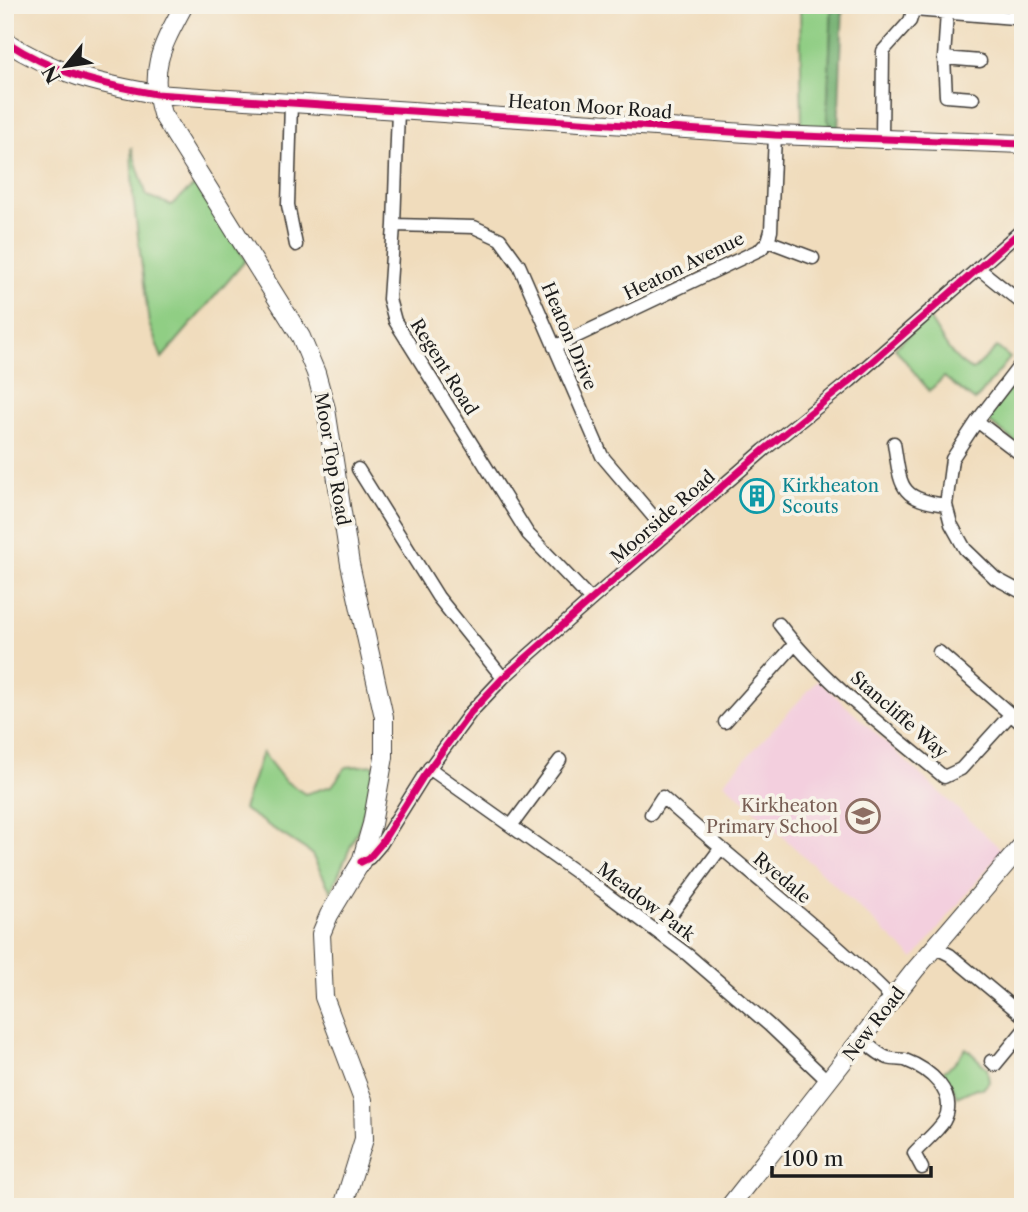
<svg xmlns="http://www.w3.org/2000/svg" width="1028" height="1212" viewBox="0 0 1028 1212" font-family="'Libre Caslon Text',serif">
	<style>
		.built { fill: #f3cfde }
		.green { fill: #90ce84; stroke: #567550; stroke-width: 2 }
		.forest { fill: #74b172; stroke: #486647; stroke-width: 2 }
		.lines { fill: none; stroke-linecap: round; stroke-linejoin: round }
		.street-casing { stroke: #3c3934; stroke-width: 15 }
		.secondary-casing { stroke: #3c3934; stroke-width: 20 }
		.street { stroke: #fff; stroke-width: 12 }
		.secondary { stroke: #fff; stroke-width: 18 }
		.cycleway-casing { stroke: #f7f3e8; stroke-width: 11 }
		.cycleway { stroke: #d6006c; stroke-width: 7 }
		.labels { text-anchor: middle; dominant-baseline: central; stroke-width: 7; stroke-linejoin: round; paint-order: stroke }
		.street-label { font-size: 18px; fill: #1c1c1c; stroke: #f7f3e8 }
		.culture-label { font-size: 18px; fill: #0d838f; stroke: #f7f3e8; text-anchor: start }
		.education-label { font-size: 18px; fill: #785e54; stroke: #f7f3e8; text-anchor: end }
	</style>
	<rect width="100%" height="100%" fill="#f7f3e8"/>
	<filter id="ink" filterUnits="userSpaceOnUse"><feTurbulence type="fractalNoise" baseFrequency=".0143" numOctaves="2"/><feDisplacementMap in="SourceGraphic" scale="14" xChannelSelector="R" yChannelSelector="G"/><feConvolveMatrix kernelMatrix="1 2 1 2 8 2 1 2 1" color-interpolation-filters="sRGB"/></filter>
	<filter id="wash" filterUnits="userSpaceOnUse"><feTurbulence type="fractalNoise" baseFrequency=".00686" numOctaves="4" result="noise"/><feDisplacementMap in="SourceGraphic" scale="28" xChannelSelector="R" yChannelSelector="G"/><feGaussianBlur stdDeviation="1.57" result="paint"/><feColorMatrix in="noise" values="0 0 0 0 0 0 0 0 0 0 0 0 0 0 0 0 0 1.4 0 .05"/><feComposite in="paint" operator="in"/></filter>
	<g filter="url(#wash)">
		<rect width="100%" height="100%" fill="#f0dcbc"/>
		<path class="built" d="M 818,680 L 1002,850 L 914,959 L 724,782 Z"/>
		<path class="green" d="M 800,5 L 832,5 L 827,119 L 838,133 L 802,127 Z
			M 131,147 L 147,196 L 171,205 L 195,185 L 246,260 L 162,358 L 149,324 L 133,196 Z
			M 928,317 C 940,334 952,362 973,370 L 997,347 L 1010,358 L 975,401 L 944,377 L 929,391 L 895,348 Z
			M 1023,373 L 1023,448 L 988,421 L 990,412 Z
			M 262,752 L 284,780 L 305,794 L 332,786 L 346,767 L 375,765 L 362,820 L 331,892 L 311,853 L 243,809 Z
			M 966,1048 L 987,1068 L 989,1082 L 983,1089 L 976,1088 L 957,1097 L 953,1087 L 939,1074 L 953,1065 Z"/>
		<path class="forest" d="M 832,5 L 843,5 L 838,133 L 827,120 Z"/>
	</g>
	<g filter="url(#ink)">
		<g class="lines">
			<g class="street-casing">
				<path id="street" d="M 914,10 L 1014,18 L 1015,5
					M 947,12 L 944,58 L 946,96 L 973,98
					M 944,58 L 980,61
					M 291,103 L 288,205 L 296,245
					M 398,110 L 394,225 L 389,299 L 395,321 L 528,534 L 591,600
					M 882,139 L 883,51 L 910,21 L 915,5
					M 394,225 L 474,227 L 500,239 L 519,265 L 602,456 L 668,534
					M 768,241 L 813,258
					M 978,268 L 1023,304
					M 554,347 L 761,249 L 768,241 L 771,231 L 775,135
					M 1023,361 L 977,421 L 952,459 L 946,505 L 951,524 L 965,549 L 995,578 L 1023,593
					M 977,421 L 1023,456
					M 894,443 C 901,486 898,499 946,505
					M 358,469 L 438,597 L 503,678
					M 779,624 C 822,681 889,731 944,777 L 961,769 L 1010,715
					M 939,652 L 1023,725
					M 725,722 L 795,644
					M 429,768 L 601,890 L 688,955 L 769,1025 L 829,1082
					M 651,814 L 662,797 C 738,865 821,927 893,999
					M 511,826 L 560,760
					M 361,862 L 369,858 L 381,844 L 423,777 L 471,712 L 503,678 L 591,600 L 764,450 L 850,381 L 1023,229
					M 658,932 L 720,849
					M 934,947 L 950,955 L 1023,1016
					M 862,1039 C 870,1046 878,1055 888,1058 C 894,1060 900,1059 905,1060 C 929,1069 959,1093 944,1121 C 937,1132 923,1143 914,1153 L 922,1168
					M 991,1061 L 995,1065 L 1023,1031"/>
			</g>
			<g class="secondary-casing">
				<path id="secondary" d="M 184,5 C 163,45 148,67 162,114 L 301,337 L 316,373 L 326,409 L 350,564 L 384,717 L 384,757 L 372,824 L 361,862 L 329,915 L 321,934 L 324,997 L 363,1100 L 364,1139 L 343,1207
					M 5,41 C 55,74 99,84 156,94 L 775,135 L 1023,144
					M 729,1207 L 915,970 L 1023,844"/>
			</g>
			<use href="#street" class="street"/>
			<use href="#secondary" class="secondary"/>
			<g class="cycleway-casing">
				<path id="cycleway" d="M 5,41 C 55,74 99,84 156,94 L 775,135 L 1023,144
					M 361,862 L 369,858 L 381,844 L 423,777 L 471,712 L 503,678 L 591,600 L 764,450 L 850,381 L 1023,229"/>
			</g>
			<use href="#cycleway" class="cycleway"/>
		</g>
	</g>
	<defs>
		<g id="building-ring" transform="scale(1.75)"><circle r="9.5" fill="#f7f3e8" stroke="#0f9aa8" stroke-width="1.5"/><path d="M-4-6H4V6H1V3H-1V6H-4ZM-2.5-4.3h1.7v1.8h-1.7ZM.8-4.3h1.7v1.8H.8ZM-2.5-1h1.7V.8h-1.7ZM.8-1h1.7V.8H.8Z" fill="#0f9aa8"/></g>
		<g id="school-ring" transform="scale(1.75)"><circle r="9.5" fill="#f7f3e8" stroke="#8d6e63" stroke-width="1.5"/><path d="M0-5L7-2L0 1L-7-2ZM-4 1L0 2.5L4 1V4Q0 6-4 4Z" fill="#8d6e63"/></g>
	</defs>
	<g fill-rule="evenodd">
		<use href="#building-ring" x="757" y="496"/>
		<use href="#school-ring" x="863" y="816"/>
	</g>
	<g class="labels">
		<g class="street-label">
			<text transform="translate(590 107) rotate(4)">Heaton Moor Road</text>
			<text transform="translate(684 266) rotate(-26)">Heaton Avenue</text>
			<text transform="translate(569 336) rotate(67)">Heaton Drive</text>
			<text transform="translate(444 367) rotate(58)">Regent Road</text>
			<text transform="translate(332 459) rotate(80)">Moor Top Road</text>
			<text transform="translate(663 517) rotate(-41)">Moorside Road</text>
			<text transform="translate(899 715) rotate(41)">Stancliffe Way</text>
			<text transform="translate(782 878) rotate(40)">Ryedale</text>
			<text transform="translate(646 902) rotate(37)">Meadow Park</text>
			<text transform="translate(874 1024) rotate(-52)">New Road</text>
		</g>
		<g class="culture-label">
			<text x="782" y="486">Kirkheaton<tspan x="782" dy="21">Scouts</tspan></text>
		</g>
		<g class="education-label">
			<text x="838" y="806">Kirkheaton<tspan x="838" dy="21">Primary School</tspan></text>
		</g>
	</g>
	<rect width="1028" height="1212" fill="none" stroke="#f7f3e8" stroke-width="28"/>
	<g transform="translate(66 66) rotate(240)" stroke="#f7f3e8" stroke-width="5" paint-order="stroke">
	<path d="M0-5L12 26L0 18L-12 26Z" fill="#1c1c1c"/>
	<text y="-10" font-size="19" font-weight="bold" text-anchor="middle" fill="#1c1c1c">N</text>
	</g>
	<path d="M772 1166v10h159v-10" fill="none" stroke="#1c1c1c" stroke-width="3.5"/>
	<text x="783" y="1166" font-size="21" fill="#1c1c1c" stroke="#f7f3e8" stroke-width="5" paint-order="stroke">100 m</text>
</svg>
